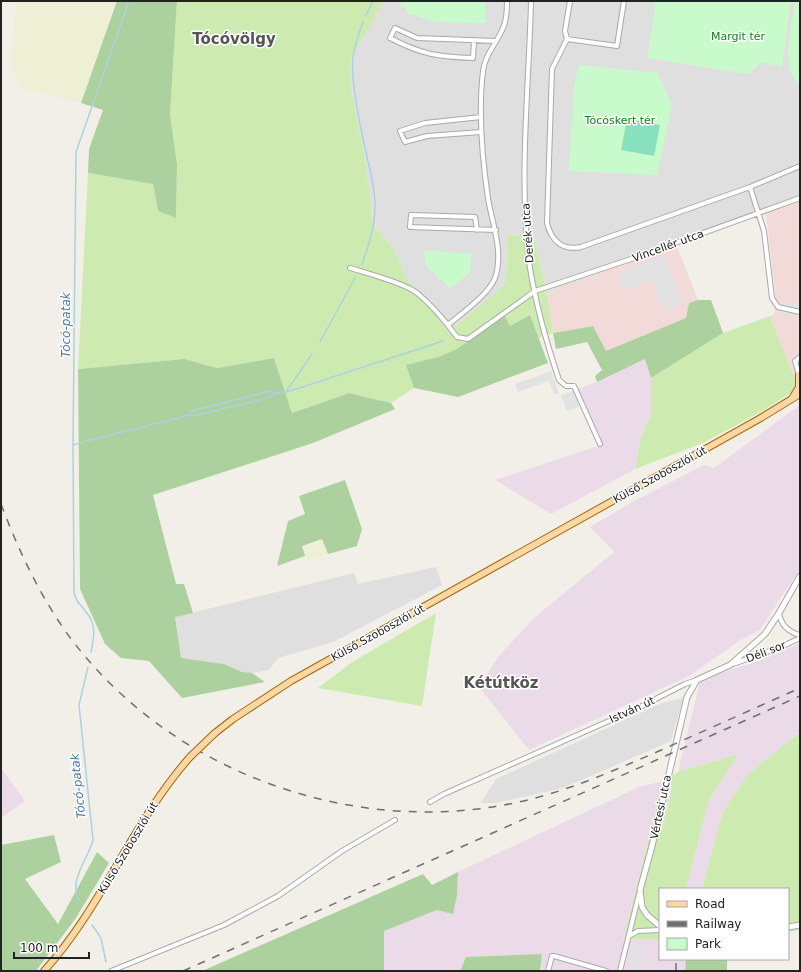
<svg xmlns="http://www.w3.org/2000/svg" width="801" height="972" viewBox="0 0 801 972" font-family="'DejaVu Sans',sans-serif">
	<style>
		.residential { fill: #e0dfdf }
		.commercial { fill: #f2dad9 }
		.industrial { fill: #ebdbe8 }
		.farmland { fill: #eef0d5 }
		.grass { fill: #cdebb0 }
		.forest { fill: #add19e }
		.park { fill: #c8facc }
		.pitch { fill: #88e0be }
		.parking { fill: #e2e2e2 }
		.lines { fill: none; stroke-linecap: round; stroke-linejoin: round }
		.stream { stroke: #aad3df; stroke-width: 1.5 }
		.minor-casing { stroke: #a9a9a9; stroke-width: 6 }
		.tertiary-casing { stroke: #a9a9a9; stroke-width: 7 }
		.primary-casing { stroke: #a06b00; stroke-width: 8 }
		.minor { stroke: #fff; stroke-width: 4 }
		.tertiary { stroke: #fff; stroke-width: 5 }
		.primary { stroke: #fcd6a4; stroke-width: 6 }
		.rail { stroke: #707070; stroke-width: 1.5; stroke-dasharray: 8 8; stroke-linecap: butt }
		.primary-bridge-casing { stroke: #a06b00; stroke-width: 8; stroke-linecap: butt }
		.primary-bridge { stroke: #fcd6a4; stroke-width: 6 }
		.labels { text-anchor: middle; dominant-baseline: central; stroke-width: 3; stroke-linejoin: round; paint-order: stroke }
		.park-label { font-size: 11px; fill: #0c8416; stroke: #fff }
		.street-label { font-size: 11px; fill: #222; stroke: #fff }
		.water-label { font-size: 12px; font-style: italic; fill: #4a7aab; stroke: #fff }
		.district-label { font-size: 15px; font-weight: bold; fill: #555; stroke: #fff }
	</style>
	<rect width="100%" height="100%" fill="#f2efe9"/>
	<path class="residential" d="M 384,1 L 800,1 L 800,202 L 676,244 L 547,293 L 533,234 L 507,235 L 506,283 L 456,326 L 408,281 L 393,248 L 372,223 L 371,203 L 364,155 L 350,82 L 351,56 L 370,27 Z
		M 436,567 L 442,585 L 333,642 L 278,658 L 269,670 L 252,673 L 242,672 L 224,664 L 181,658 L 175,617 L 354,573 L 358,584 Z
		M 683,698 L 671,741 L 563,788 L 495,803 L 480,803 L 496,779 L 662,703 Z"/>
	<path class="commercial" d="M 800,202 L 800,380 L 796,382 L 770,316 L 774,315 L 776,301 L 766,214 Z
		M 676,244 L 698,300 L 689,303 L 686,318 L 606,352 L 592,326 L 553,333 L 547,293 Z"/>
	<path class="industrial" d="M 645,359 L 651,378 L 651,415 L 640,440 L 635,469 L 551,514 L 495,480 L 598,446 L 601,441 L 577,389 L 597,382 Z
		M 800,405 L 800,568 L 760,630 L 739,641 L 689,676 L 529,750 L 479,687 L 498,657 L 534,618 L 614,552 L 590,527 L 634,501 L 704,465 L 714,468 Z
		M 800,643 L 800,732 L 797,733 L 722,814 L 702,889 L 686,889 L 709,800 L 738,754 L 678,772 L 700,682 L 727,671 L 764,659 Z
		M 1,768 L 25,801 L 1,818 Z
		M 663,781 L 624,937 L 660,940 L 660,959 L 686,959 L 685,971 L 540,971 L 542,954 L 466,957 L 460,971 L 384,971 L 384,931 L 437,910 L 457,895 L 458,872 L 639,787 Z"/>
	<path class="farmland" d="M 16,1 L 117,1 L 81,103 L 23,88 L 11,71 Z
		M 323,539 L 328,554 L 307,561 L 302,546 Z"/>
	<path class="grass" d="M 177,1 L 384,1 L 370,27 L 351,56 L 350,82 L 364,155 L 371,203 L 372,223 L 393,248 L 408,281 L 456,326 L 506,283 L 507,235 L 533,234 L 547,293 L 553,333 L 538,338 L 530,315 L 510,326 L 505,316 L 455,350 L 438,357 L 407,365 L 414,388 L 391,403 L 349,393 L 292,413 L 274,358 L 217,368 L 184,359 L 78,369 L 88,173 L 153,184 L 158,211 L 176,218 L 177,164 L 170,114 Z
		M 770,316 L 796,382 L 792,392 L 764,410 L 703,443 L 635,469 L 640,440 L 651,415 L 651,378 L 723,333 Z
		M 436,613 L 422,706 L 318,688 L 352,662 Z
		M 800,732 L 800,930 L 788,932 L 788,889 L 702,889 L 722,814 L 748,774 Z
		M 738,754 L 709,800 L 686,889 L 660,889 L 660,940 L 624,938 L 663,781 L 678,772 Z"/>
	<path class="forest" d="M 117,1 L 177,1 L 170,114 L 177,164 L 176,218 L 158,211 L 153,184 L 88,173 L 89,149 L 103,110 L 81,103 Z
		M 698,300 L 711,300 L 723,333 L 651,378 L 645,359 L 597,382 L 595,376 L 602,370 L 587,342 L 556,349 L 553,333 L 593,326 L 606,351 L 686,318 L 689,303 Z
		M 530,315 L 548,363 L 458,397 L 414,388 L 406,365 L 438,357 L 455,350 L 505,316 L 510,326 Z
		M 274,358 L 292,413 L 349,393 L 391,403 L 395,409 L 313,443 L 153,495 L 176,584 L 184,584 L 193,613 L 175,617 L 181,658 L 224,664 L 242,672 L 252,673 L 265,682 L 182,698 L 149,661 L 121,658 L 105,644 L 80,589 L 78,369 L 184,359 L 217,368 Z
		M 345,480 L 362,529 L 357,546 L 328,554 L 322,539 L 302,546 L 305,556 L 277,566 L 288,521 L 305,514 L 299,496 Z
		M 54,835 L 61,862 L 25,879 L 58,924 L 97,852 L 109,863 L 76,918 L 36,971 L 2,971 L 1,845 Z
		M 458,872 L 457,895 L 453,914 L 437,910 L 384,931 L 384,971 L 202,971 L 423,874 L 432,885 Z
		M 542,954 L 540,971 L 460,971 L 466,957 Z
		M 686,959 L 727,959 L 727,971 L 685,971 Z"/>
	<path class="park" d="M 402,1 L 486,1 L 485,23 L 436,22 L 408,14 L 405,8 L 400,5 Z
		M 656,1 L 791,1 L 782,67 L 762,62 L 748,74 L 647,58 Z
		M 795,1 L 800,1 L 800,85 C 779,69 792,25 795,1 Z
		M 579,65 L 658,73 L 672,105 L 657,175 L 569,171 L 574,87 Z
		M 424,250 L 471,254 L 470,273 L 450,288 L 426,266 Z"/>
	<path class="pitch" d="M 627,119 L 660,125 L 654,156 L 621,150 Z"/>
	<path class="parking" d="M 665,255 L 682,304 L 663,311 L 653,280 L 623,290 L 617,272 Z
		M 783,301 L 800,305 L 800,314 L 791,317 L 776,312 Z
		M 551,371 L 559,393 L 554,394 L 549,381 L 518,392 L 515,384 Z
		M 574,391 L 579,407 L 567,411 L 561,395 Z
		M 670,784 L 673,785 L 664,824 L 661,823 Z
		M 633,946 L 645,949 L 640,971 L 633,971 L 630,966 L 629,959 Z"/>
	<g class="lines">
		<path class="stream" d="M 366,15 L 373,1
			M 362,265 C 369,245 375,226 375,205 C 375,186 369,167 365,148 C 360,125 350,80 353,57 C 355,45 359,33 363,22
			M 320,342 L 355,278
			M 286,392 L 312,354
			M 189,415 L 192,411 L 269,391 L 276,393
			M 83,442 L 189,415 L 194,416 L 271,397 L 276,393 L 290,391 L 443,341
			M 73,445 L 81,443
			M 91,652 C 94,637 97,624 86,612 C 81,605 76,602 74,593 L 73,445 L 76,152 L 129,1
			M 79,901 C 68,880 88,860 93,840 L 79,705 L 88,667
			M 92,925 L 101,938 L 106,962"/>
		<g class="minor-casing">
			<path id="minor" d="M 531,1 C 529,89 518,180 530,268 C 536,306 547,344 559,380 L 566,386 L 574,386 L 600,444
				M 570,1 L 565,31 L 567,39 L 552,69 L 547,223 C 551,240 562,251 581,247 L 750,187 L 800,166
				M 567,39 L 617,46 L 624,1
				M 474,40 L 473,58 C 437,57 421,54 390,38 L 395,28 L 417,38 L 495,41
				M 481,132 L 427,136 L 405,142 L 400,131 L 425,123 L 481,117
				M 750,187 L 764,231 L 772,298 L 778,307 L 800,312
				M 477,230 L 475,217 L 411,215 L 410,227 L 496,230
				M 350,268 C 366,273 405,283 417,293 C 432,305 446,322 457,337 L 468,339 L 535,291 L 634,258 L 800,198
				M 448,325 C 461,314 489,294 495,278 C 504,251 492,224 488,198 C 482,157 478,113 483,71 C 485,54 497,43 503,28 C 507,20 507,9 507,1
				M 799,375 L 795,361 L 800,357
				M 779,613 C 781,625 788,632 800,635
				M 733,664 L 781,647 L 800,638
				M 430,802 L 444,794 L 636,709 L 685,684 L 697,680
				M 629,936 L 638,931 L 660,930
				M 111,971 L 224,925 L 278,896 L 342,851 L 395,820
				M 548,971 L 552,956 L 554,956 L 606,971
				M 620,971 L 639,894"/>
		</g>
		<g class="tertiary-casing">
			<path id="tertiary" d="M 660,926 L 647,915 L 642,907 L 640,890 L 652,846 L 687,697 L 697,680 L 730,665 L 765,634 L 779,613 L 800,576
				M 788,927 L 800,925"/>
		</g>
		<g class="primary-casing">
			<path id="primary" d="M 793,397 L 799,387 L 799,375
				M 215,733 L 233,719 L 291,681 L 759,419 L 800,394
				M 44,971 C 103,906 131,824 190,757"/>
		</g>
		<use href="#minor" class="minor"/>
		<use href="#tertiary" class="tertiary"/>
		<use href="#primary" class="primary"/>
		<path class="rail" d="M 1,504 C 18,549 38,592 66,632 C 166,771 352,839 519,802 C 568,791 613,771 659,751 C 706,730 753,709 800,688
			M 183,971 L 800,696
			M 676,971 L 676,959"/>
		<g class="primary-bridge-casing">
			<path id="primary-bridge" d="M 190,757 L 215,733"/>
		</g>
		<use href="#primary-bridge" class="primary-bridge"/>
	</g>
	<g class="labels">
		<g class="park-label">
			<text x="738" y="36">Margit tér</text>
			<text x="620" y="120">Tócóskert tér</text>
		</g>
		<g class="street-label">
			<text transform="translate(528 233) rotate(-94)">Derék utca</text>
			<text transform="translate(668 246) rotate(-20)">Vincellér utca</text>
			<text transform="translate(660 475) rotate(-29)">Külső Szoboszlói út</text>
			<text transform="translate(378 633) rotate(-29)">Külső Szoboszlói út</text>
			<text transform="translate(766 652) rotate(-21)">Déli sor</text>
			<text transform="translate(632 710) rotate(-25)">István út</text>
			<text transform="translate(661 807) rotate(-78)">Vértesi utca</text>
			<text transform="translate(128 848) rotate(-59)">Külső Szoboszlói út</text>
		</g>
		<g class="water-label">
			<text transform="translate(66 325) rotate(-90)">Tócó-patak</text>
			<text transform="translate(78 786) rotate(-96)">Tócó-patak</text>
		</g>
		<g class="district-label">
			<text x="234" y="39">Tócóvölgy</text>
			<text x="501" y="683">Kétútköz</text>
		</g>
	</g>
	<rect width="801" height="972" fill="none" stroke="#222222" stroke-width="4"/>
	<rect x="659" y="888" width="130" height="72" fill="#ffffff" stroke="#a7a7a7"/>
	<rect x="667" y="901" width="20" height="6" fill="#fcd6a4" stroke="#a7a7a7"/>
	<text x="695" y="908" font-size="12" fill="#222222">Road</text>
	<rect x="667" y="921" width="20" height="6" fill="#707070" stroke="#a7a7a7"/>
	<text x="695" y="928" font-size="12" fill="#222222">Railway</text>
	<rect x="667" y="938" width="20" height="12" fill="#c8facc" stroke="#a7a7a7"/>
	<text x="695" y="948" font-size="12" fill="#222222">Park</text>
	<path d="M14 952v6h75v-6" fill="none" stroke="#222222" stroke-width="2"/>
	<text x="20" y="952" font-size="12" fill="#222222" stroke="#ffffff" stroke-width="3" paint-order="stroke">100 m</text>
</svg>
